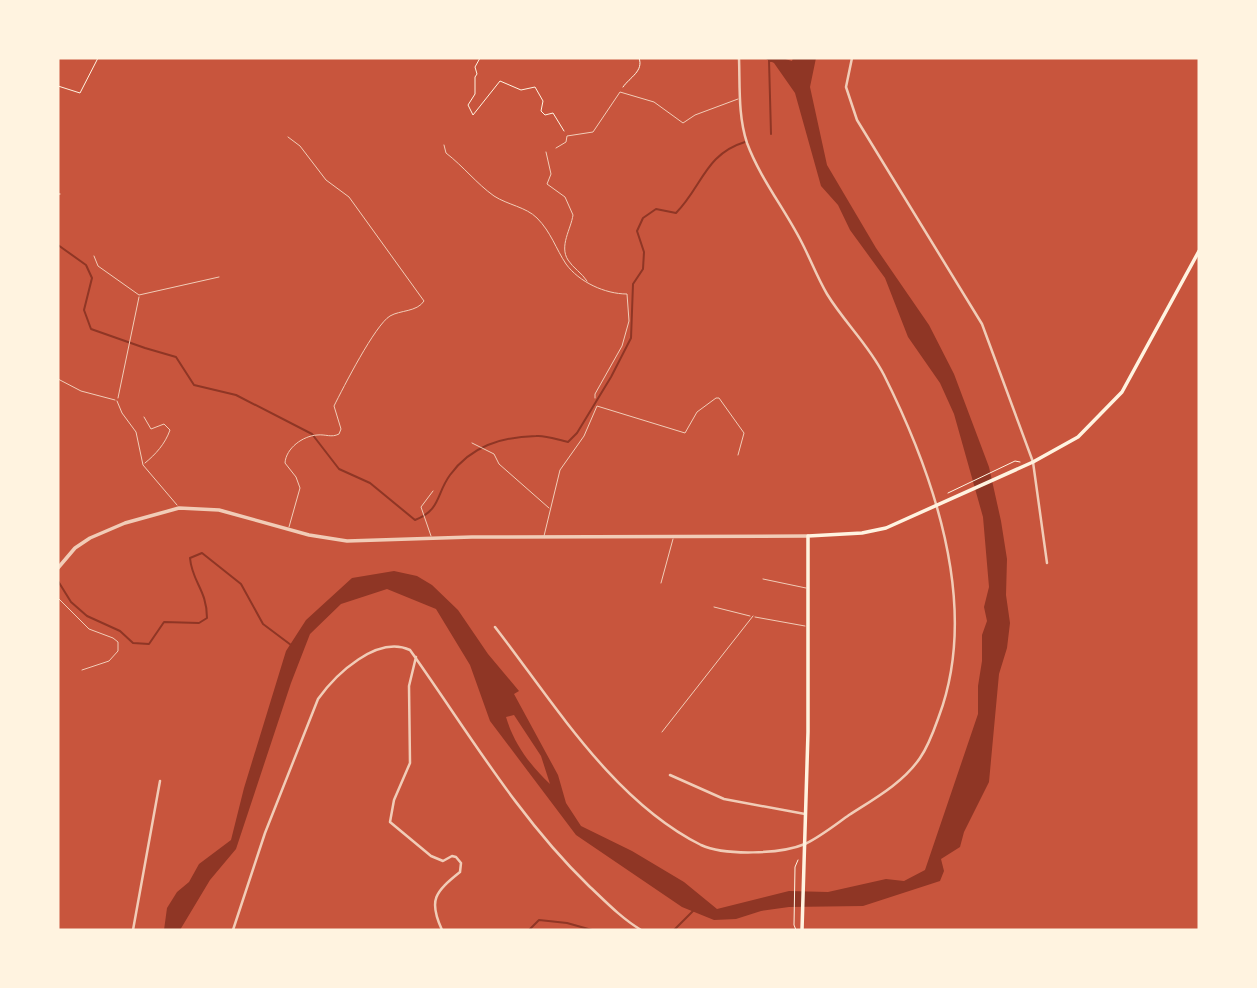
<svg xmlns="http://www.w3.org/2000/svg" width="1257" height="988" viewBox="0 0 1257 988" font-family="'Fira Sans Condensed',sans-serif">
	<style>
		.water { fill: #8f3625; fill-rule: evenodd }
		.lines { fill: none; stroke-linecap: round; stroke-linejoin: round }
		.stream { stroke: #8f3625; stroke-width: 2 }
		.path { stroke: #fff3e0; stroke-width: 1 }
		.service { stroke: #f1ccb7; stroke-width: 1 }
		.minor { stroke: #f1ccb7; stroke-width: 2.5 }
		.tertiary { stroke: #f1ccb7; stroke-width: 3.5 }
		.secondary { stroke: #fff3e0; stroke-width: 3.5 }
	</style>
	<rect width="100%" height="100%" fill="#c8553d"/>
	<path class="water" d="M 764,58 L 782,58 L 792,61 L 793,58 L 816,58 L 810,87 L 827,165 L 876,248 L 929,325 L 954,374 L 989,467 L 1001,521 L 1007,559 L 1006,595 L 1010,623 L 1007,648 L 999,674 L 989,782 L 964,832 L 960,847 L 941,859 L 944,871 L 940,881 L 863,906 L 789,907 L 761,911 L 736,919 L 714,920 L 682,907 L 576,835 L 490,721 L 470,665 L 436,609 L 387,589 L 341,604 L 310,634 L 291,683 L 236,849 L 210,880 L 180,930 L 164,930 L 167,908 L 177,892 L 189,882 L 199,864 L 231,840 L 244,788 L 286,651 L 306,620 L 352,578 L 394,571 L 417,576 L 432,585 L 458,610 L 488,654 L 519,691 L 514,694 L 558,775 L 566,803 L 581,826 L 632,851 L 684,882 L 717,909 L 789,891 L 828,892 L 886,879 L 904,881 L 925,870 L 978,714 L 978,686 L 982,661 L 982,635 L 987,621 L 984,607 L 989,587 L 983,517 L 954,414 L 940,383 L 908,337 L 885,278 L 850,230 L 838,205 L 821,186 L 795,93 L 774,63 ZM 514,715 L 541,756 L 550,784 C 530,765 514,744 506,717 Z"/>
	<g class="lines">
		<path class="stream" d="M 771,134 L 769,60 L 771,61
			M 58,245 L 86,265 L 92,278 L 84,310 L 91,329 L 145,348 L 176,357 L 194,385 L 236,395 L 312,434 L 339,469 L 370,483 L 415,520 C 441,510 436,494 450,475 C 471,446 501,437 536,436 C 546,435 558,440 568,442 L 577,433 L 611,377 L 631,338 L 633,284 L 643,269 L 644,252 L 637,231 L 643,218 L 656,209 L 676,213 C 702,187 705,154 745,142
			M 58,581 L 71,602 L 87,616 L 120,631 L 133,643 L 149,644 L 164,622 L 199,623 L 207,618 C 207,590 192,582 190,558 L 202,553 L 241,584 L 263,624 L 291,645
			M 529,930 L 539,920 L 567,923 L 592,930
			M 674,930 L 693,911"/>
		<path class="path" d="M 480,58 L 475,67 L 477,74 L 475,77 L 475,94 L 468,105 L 473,115 L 500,81 L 521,90 L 535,87 L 543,101 L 541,111 L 545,115 L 553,113 L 564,131
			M 58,86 L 80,93 L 98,58
			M 623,87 C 630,77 644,71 639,58
			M 58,194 L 60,194
			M 948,493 L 1015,461 L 1020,462
			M 796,930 L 794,925 L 795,867 L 798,860"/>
		<path class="service" d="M 288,137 L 300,146 L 326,180 L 349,197 L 424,301 C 417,312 400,310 390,316 C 375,325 343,388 334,406 L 341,429 L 339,434 C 331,438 326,434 317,435 C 303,436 286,448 285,463 L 296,477 L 300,488 L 289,527
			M 444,145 L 446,153 C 463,166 477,184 494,196 C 508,205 526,207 537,218 C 551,232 556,249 566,264 C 579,282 605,294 627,294 L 629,321 L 622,346 L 595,394 L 595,398
			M 556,148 L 566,142 L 567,136 L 593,132 L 620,92 L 654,102 L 683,123 L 695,115 L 738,99
			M 546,152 L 551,174 L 547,184 L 565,197 L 573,215 C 571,229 559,246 568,260 C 573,268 582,273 587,281
			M 94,256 L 98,266 L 139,295 L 219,277
			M 58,379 L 81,391 L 115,400
			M 118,398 L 139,297
			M 117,401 L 122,413 L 136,432 L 143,465 L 177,505
			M 144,417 L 151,429 L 164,424 L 170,430 C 165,444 156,454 145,463
			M 472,443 L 494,454 L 499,464 L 549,508
			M 431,536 L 421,507 L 433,491
			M 544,536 L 560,470 L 584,436 L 597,406 L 685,433 L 697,412 L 716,398 L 719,398 L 744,433 L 738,455
			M 763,579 L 806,588
			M 661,583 L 673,539
			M 58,598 L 89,629 L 113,638 L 118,642 L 118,651 L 109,661 L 82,670
			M 714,607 L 750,616
			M 755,617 L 805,626
			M 662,732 L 753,616"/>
		<path class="minor" d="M 852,58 L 846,87 L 857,120 L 982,324 L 1033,462 L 1047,563
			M 495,627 C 554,703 613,801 701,845 C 725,856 781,854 805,844 C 820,837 835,825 849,815 C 874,799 903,783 920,758 C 929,745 934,730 939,716 C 980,606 934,475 884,375 C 869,345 844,322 827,294 C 817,277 810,258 801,241 C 784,208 760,178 747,143 C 738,116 740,86 739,58
			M 416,657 L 409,686 L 410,763 L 394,800 L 390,822 L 431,856 L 443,861 L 452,856 L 456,857 L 461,863 L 460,872 C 435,892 428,900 442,930
			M 670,775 L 724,799 L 805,814
			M 133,930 L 160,781
			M 233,930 L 265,833 L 318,699 C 336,674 377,635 410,650 C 467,730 517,816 588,885 C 605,901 621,918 641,930"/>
		<path class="tertiary" d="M 58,568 L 75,548 L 90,538 L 125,523 L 179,508 L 219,510 L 309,535 L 347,541 L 472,537 L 808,536"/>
		<path class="secondary" d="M 802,930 L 808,732 L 808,536 L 862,533 L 886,528 L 1033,462 L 1078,437 L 1122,392 L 1199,251"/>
	</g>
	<rect width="1257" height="988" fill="none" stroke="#fff3e0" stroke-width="119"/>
</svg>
